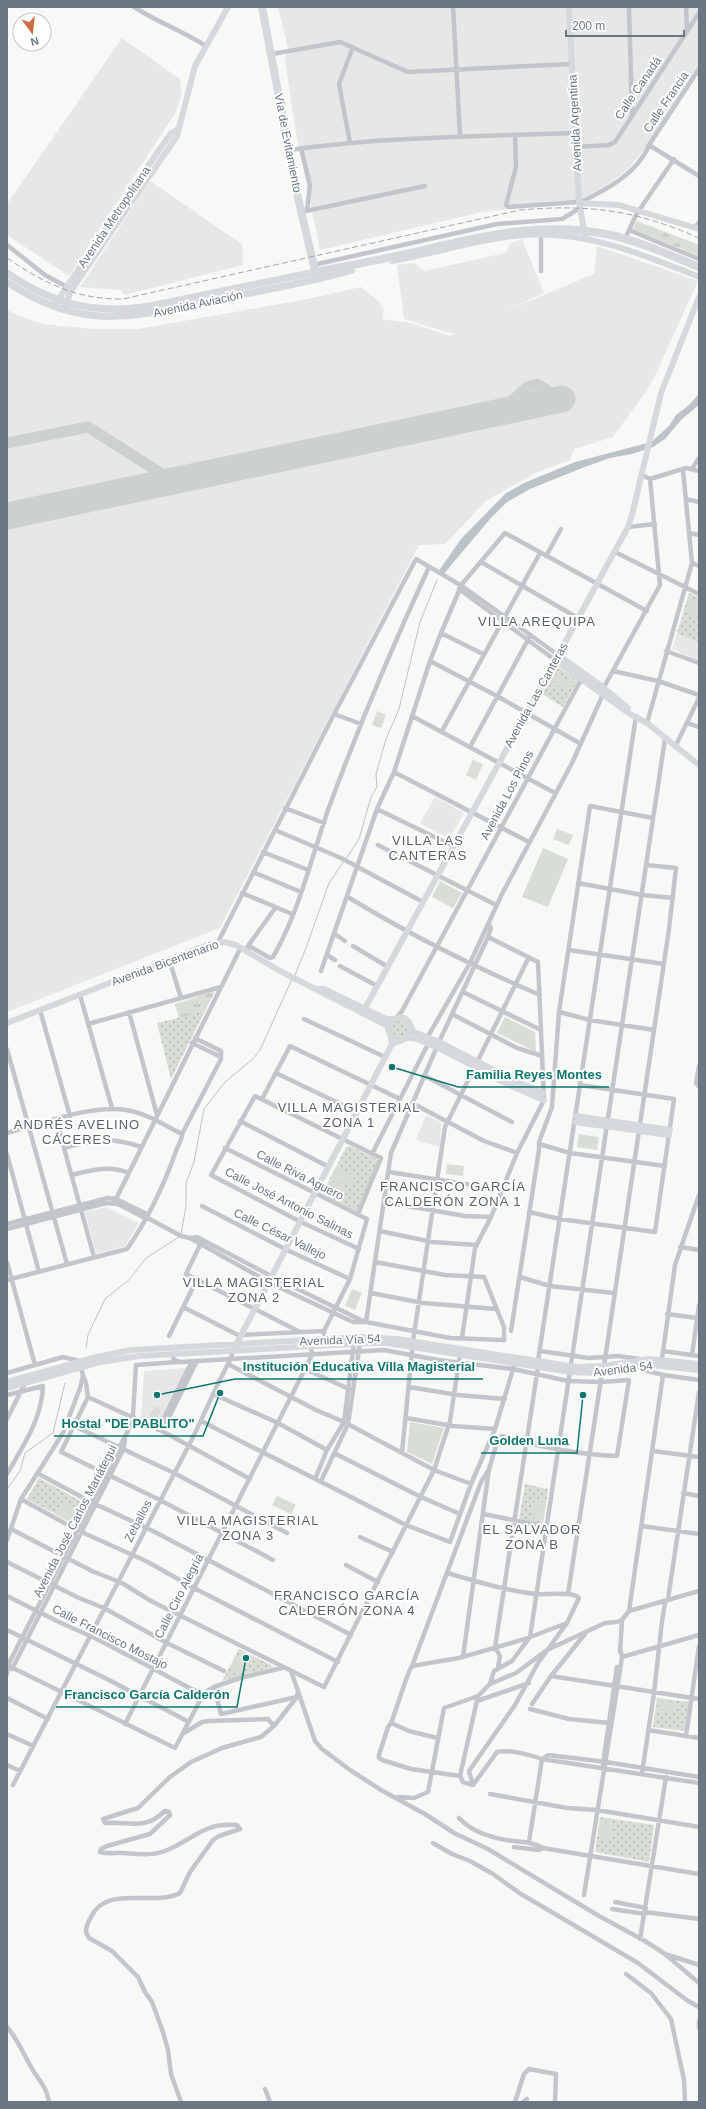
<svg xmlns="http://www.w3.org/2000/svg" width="706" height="2109" viewBox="0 0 706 2109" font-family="Helvetica,sans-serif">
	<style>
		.built { fill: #e6e7e6 }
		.grass { fill: url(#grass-tufts) }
		.park { fill: url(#park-dots) }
		.pitch { fill: #d8ddd6 }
		.water { fill: #bbc3c8 }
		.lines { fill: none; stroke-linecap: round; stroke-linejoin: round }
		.stream { stroke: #bbc3c8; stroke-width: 1 }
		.taxiway { stroke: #cdd0d1; stroke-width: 11 }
		.runway { stroke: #cdd0d1; stroke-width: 27 }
		.street { stroke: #c2c5c9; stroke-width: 4.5 }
		.secondary { stroke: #d5d9dc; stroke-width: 6 }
		.primary { stroke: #d5d9dc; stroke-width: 7 }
		.highway { stroke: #d5d9dc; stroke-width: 8 }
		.rail { stroke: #a2a7ac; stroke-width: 1; stroke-dasharray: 6 3; stroke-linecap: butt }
		.labels { text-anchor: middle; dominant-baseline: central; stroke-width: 4; stroke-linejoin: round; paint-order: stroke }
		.street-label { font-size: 12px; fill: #6b7783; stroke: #fff }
		.neighbourhood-label { font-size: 13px; letter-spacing: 1px; fill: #586169; stroke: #fff }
		.leader { fill: none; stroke: #0f766e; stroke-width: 1.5 }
		.callout-dot { fill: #0f766e; stroke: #fff; stroke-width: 1.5 }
		.callout-label { font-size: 13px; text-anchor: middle; font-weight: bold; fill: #0f766e; stroke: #fff; stroke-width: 4; stroke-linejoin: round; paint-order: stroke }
	</style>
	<defs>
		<pattern id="grass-tufts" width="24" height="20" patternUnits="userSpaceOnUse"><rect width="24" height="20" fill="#d8ddd6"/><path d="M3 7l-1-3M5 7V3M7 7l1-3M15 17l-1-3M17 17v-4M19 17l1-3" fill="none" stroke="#b3b8b3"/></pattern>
		<pattern id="park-dots" width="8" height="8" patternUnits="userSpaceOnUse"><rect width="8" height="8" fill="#d8ddd6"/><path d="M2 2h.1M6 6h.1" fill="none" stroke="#b3b8b3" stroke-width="1.8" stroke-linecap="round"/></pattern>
	</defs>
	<rect width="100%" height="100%" fill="#f8f8f6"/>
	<path class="built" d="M 278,7 L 699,7 L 699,66 L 647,146 L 627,170 L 603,188 L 575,202 L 482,212 L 320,250 L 296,133 L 285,59 L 288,48 Z
		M 122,38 L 180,79 L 182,94 L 176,112 L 69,276 L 7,235 L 7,204 Z
		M 150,181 L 242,244 L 243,265 L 124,295 L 121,290 L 80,287 Z
		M 522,239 L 544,293 L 508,310 L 594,274 L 597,246 L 698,281 L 654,378 L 644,394 L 613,437 L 574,449 L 570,460 L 535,473 L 486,501 L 445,544 L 419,545 L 220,928 L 7,1012 L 7,310 L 25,318 L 43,324 L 93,329 L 138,329 L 303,300 L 361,287 L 379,302 L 384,310 L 382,319 L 410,323 L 451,336 L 453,334 L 404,319 L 397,265 L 414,263 L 425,271 L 505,253 L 511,243 Z
		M 677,633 L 699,643 L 699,661 L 672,649 Z
		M 435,797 L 464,813 L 449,839 L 420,823 Z
		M 426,1115 L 441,1122 L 440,1147 L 416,1140 Z
		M 106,1207 L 139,1223 L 125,1246 L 96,1254 L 85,1212 Z
		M 187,1368 L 157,1427 L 141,1420 L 144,1371 Z"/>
	<path class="grass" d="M 637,221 L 699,245 L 699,256 L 633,229 Z
		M 212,992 L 214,993 L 205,1011 L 179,1018 L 175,1004 Z"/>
	<path class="park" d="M 689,593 L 699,597 L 699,643 L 677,633 Z
		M 558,667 L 578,680 L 563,707 L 542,694 Z
		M 205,1011 L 171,1079 L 157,1023 Z
		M391 1029a9 9 0 1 1 18 0a9 9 0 1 1-18 0Z
		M 350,1146 L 379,1160 L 357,1211 L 322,1194 L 346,1147 Z
		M 39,1478 L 86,1504 L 76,1525 L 27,1499 Z
		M 525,1484 L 548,1489 L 543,1524 L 519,1519 Z
		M 239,1649 L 273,1666 L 273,1667 L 222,1681 Z
		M 657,1698 L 689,1702 L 685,1731 L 653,1727 Z
		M 600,1817 L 654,1825 L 649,1862 L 595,1852 Z"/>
	<path class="pitch" d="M 689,598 L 699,601 L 699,616 L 685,612 Z
		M 558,675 L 573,683 L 568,692 L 553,683 Z
		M 377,711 L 386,715 L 381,728 L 372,725 Z
		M 473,760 L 483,764 L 476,780 L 466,775 Z
		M 557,829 L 573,835 L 569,845 L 553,839 Z
		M 543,848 L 568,859 L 548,907 L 522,897 Z
		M 440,881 L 462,893 L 453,908 L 432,897 Z
		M 505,1017 L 535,1032 L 536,1052 L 497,1033 Z
		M 579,1134 L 599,1137 L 597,1150 L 577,1147 Z
		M 447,1164 L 464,1166 L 463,1176 L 446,1174 Z
		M 336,1167 L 355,1176 L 350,1186 L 331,1177 Z
		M 330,1180 L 348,1189 L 344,1197 L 326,1187 Z
		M 352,1289 L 362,1293 L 355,1310 L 345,1306 Z
		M 154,1406 L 161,1410 L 155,1424 L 148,1420 Z
		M 410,1422 L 444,1428 L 432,1464 L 407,1452 Z
		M 277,1496 L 296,1505 L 291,1514 L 272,1505 Z
		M 534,1500 L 545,1502 L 543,1519 L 531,1518 Z
		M 63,1501 L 80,1510 L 73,1523 L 56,1515 Z
		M 237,1656 L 246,1661 L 239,1674 L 230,1669 Z
		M 659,1701 L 676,1703 L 675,1713 L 658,1710 Z
		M 602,1821 L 614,1823 L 612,1840 L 600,1838 Z"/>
	<path class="water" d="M 699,394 L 699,405 L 682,419 L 665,439 L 653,447 L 632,454 L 610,458 L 582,468 L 530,489 L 507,502 L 490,519 L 442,576 L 438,572 L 461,539 L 505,494 L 524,483 L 575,462 L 651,442 L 669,426 L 676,415 L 689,405 Z"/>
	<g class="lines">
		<path class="stream" d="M 346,859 L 359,839 L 371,797 L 377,787 L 376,774 L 386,739 L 399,709 L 420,622 L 437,580
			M 295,975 L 306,948 L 329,883 L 344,861
			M 181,1235 L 186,1205 L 186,1183 L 194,1162 L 204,1109 L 225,1082 L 253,1059 L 260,1050 L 292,979
			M 86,1348 L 88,1335 L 105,1299 L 130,1279 L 146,1258 L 179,1237
			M 7,1489 L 20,1471 L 25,1453 L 53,1433 L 65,1383"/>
		<path class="taxiway" d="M 499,413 L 527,387 L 537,384 L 547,390 L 549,402 C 543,415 528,409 516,409
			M 7,443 L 88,427 L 173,481"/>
		<path class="runway" d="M 7,516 L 562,399"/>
		<path class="street" d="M 134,7 C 157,22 183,31 206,46
			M 453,7 L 460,136
			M 629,7 L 632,114
			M 686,7 L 687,31
			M 272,54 L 340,42 L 408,72 L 572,64
			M 515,135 L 516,167 L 506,205 L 508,207 L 579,202
			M 350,143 L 339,84 L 353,47
			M 649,145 L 699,69
			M 576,147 L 609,145 L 615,142 L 699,13
			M 301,148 L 310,185 L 307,211
			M 289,150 C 384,137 480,136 576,133
			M 581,202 C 606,190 638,173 649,145 L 699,176
			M 301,212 L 425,186
			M 695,228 L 699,222
			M 629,230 L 699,259
			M 541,236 L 541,271
			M 625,239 L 636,215 L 674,159
			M 7,245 L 45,275 L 69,288
			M 313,265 L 497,224 L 562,219 L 580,208
			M 692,469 L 699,458
			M 642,475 L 650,479 L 686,468 L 699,471
			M 686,499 L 699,502
			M 628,527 L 655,524
			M 689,533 L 699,535
			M 615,552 L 699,594
			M 546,556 L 561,529
			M 481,562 L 578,618
			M 692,563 L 699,566
			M 459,589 L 555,660
			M 441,633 L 483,654
			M 666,651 L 699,663
			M 430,661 L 497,696 L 581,744
			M 613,671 L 658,681 L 699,695
			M 334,714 L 361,724
			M 412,716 L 555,793
			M 647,723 L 692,563 L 683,470
			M 687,723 L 699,727
			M 442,731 L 540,553
			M 470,747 L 530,636
			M 675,747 L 699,698
			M 394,772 L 529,842
			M 285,808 L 324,823
			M 377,809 L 453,846
			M 275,830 L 341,858 L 423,902
			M 378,845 L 496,905
			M 263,852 L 308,870
			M 253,872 L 301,892
			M 578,883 L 642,895 L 673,898
			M 242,893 L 292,914
			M 348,897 C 408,934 475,967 540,995
			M 335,934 L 345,941
			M 218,942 L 331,720 L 416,559 L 462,586 L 558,655
			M 353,946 L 388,967
			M 245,950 L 251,947 L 270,958 L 273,957 C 299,912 311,859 328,810 C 358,728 392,647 429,567
			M 245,950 L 276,907
			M 569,950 L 664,964
			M 327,955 L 335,960
			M 169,959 L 181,998
			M 340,966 L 377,986
			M 321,971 L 377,809 L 394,772 L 430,661 L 441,633 L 462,584 L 505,533 L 647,611
			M 463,992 L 541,1030
			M 80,995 L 112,1108
			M 40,1010 L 70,1116
			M 129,1012 L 157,1115
			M 559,1012 L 590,1020 L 654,1030
			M 452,1014 L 517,1048 L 542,1056
			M 397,1017 L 402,1011 L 582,678
			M 304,1019 L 385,1057
			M 88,1024 L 221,987
			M 192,1043 L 221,1057
			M 7,1049 L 67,1264
			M 699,1066 L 696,1083 L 699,1087
			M 276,1073 L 357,1112
			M 425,1076 L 512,1122
			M 262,1099 L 290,1046 L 400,1099
			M 412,1103 L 484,1141 L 517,1153
			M 56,1119 L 94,1257
			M 240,1121 L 329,1167
			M 7,1133 C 41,1124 92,1104 126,1110 C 146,1113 164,1125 182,1134
			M 539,1144 L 570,1153 L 665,1166
			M 64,1148 C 94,1140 111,1136 141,1147
			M 225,1148 L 367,1219 L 350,1279 L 324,1331 L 325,1340
			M 7,1154 L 39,1272
			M 372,1154 L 428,1044 L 427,1038 L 470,963 L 502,894 L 572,763 L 601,699 L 605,685 L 660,585 L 650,479
			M 389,1172 L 478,1186 L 503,1187
			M 72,1175 C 92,1170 108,1165 129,1173
			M 384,1202 L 465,1216 L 491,1217
			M 114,1203 L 241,947
			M 202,1206 L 287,1250 L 350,1279
			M 529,1212 L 560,1219 L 655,1232 L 674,1099 L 580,1085
			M 358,1214 L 381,1158 L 255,1096 L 211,1175 L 301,1222 L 359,1249
			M 7,1224 L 108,1198 L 116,1199 L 145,1213 L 146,1217
			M 7,1229 L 106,1203 L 118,1204 L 143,1217 L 146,1217 L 181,1236 L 190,1238 L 272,1284 L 353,1322 L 366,1322 L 450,1338 L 504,1340 L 504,1327 L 484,1277 L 445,1275 L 375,1262
			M 380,1231 L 432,1242 L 477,1245
			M 190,1238 L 197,1237 L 275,1278 L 365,1322
			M 200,1245 L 186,1274 L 300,1332
			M 680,1247 L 699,1250
			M 7,1262 L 35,1365
			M 520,1277 L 550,1286 L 614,1293
			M 7,1280 L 127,1249 C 148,1219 164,1185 176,1151 C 178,1145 182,1140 182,1134 L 221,1059 L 221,1051 L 195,1038
			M 371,1293 L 423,1303 L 496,1309
			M 183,1307 L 238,1335 L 324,1331
			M 667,1314 L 697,1318
			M 366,1322 L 391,1153 L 439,1042 L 488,937 L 491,928 L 489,924
			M 511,1331 L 539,1150 L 539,1142 L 552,1107 L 559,1012 L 590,806 L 653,818
			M 169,1336 L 197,1279
			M 462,1338 L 475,1248 L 491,1217 L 517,1153 L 544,1100 L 538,962 L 488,937
			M 540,1351 L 589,1358 L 618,1356 L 640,1359
			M 663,1351 L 699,1356
			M 172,1354 L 174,1360 L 180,1362 L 384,1350 L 438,1360 L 513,1369 L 568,1381 L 601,1382 L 629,1380 L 617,1456 C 577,1455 540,1447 502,1436 L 498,1439 L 489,1469 L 463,1657
			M 692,1355 L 699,1305
			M 662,1359 L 675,1265 L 699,1195
			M 538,1361 L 636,716
			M 228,1364 L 316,1410 L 344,1422 L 434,1470 L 471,1484
			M 604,1366 L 669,929 L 676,868 L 646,865
			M 636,1368 L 663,1375 L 699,1380
			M 305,1369 L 349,1389
			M 7,1373 L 63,1357 L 79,1361
			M 83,1376 L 86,1383 L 88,1397 L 61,1452 L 160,1500 L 273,1560
			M 409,1387 L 458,1395 L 505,1399
			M 213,1394 L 278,1423 L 327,1450
			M 7,1395 L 43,1386 C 42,1419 23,1446 7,1474
			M 88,1397 L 162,1431 L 250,1479
			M 406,1418 L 453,1426 L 495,1429
			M 7,1419 L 25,1383
			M 201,1421 L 406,1525 L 450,1542 L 471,1484 L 495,1429 L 514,1366
			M 74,1426 L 174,1473 L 287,1533
			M 158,1430 L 192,1361
			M 162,1431 L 197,1361
			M 653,1451 L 699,1457
			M 334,1453 L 421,1497 L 460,1514
			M 402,1453 L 413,1341 L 445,1127 L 529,957
			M 37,1473 L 91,1502 L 153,1531 L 351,1635
			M 315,1479 L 327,1450 L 344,1422 L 354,1343
			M 321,1481 L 348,1424 L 360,1343
			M 683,1493 L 699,1496
			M 21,1499 L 77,1530 L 146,1561 L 194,1588 L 338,1662
			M 483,1514 L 579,1533
			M 642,1526 L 699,1534
			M 11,1529 L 92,1571 L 122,1583 L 151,1601 L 324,1687 L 434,1470 L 450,1421 L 460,1355
			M 360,1537 L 393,1552
			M 7,1540 L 21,1499 L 63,1433 L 80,1388 L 83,1376 L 81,1367
			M 7,1562 L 79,1598 L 104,1608 L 167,1643 L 224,1671
			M 346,1565 L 378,1582
			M 447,1573 C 476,1581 506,1591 537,1594 C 547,1595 573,1591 579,1598 L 567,1623 L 538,1663 L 515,1705 L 469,1771 L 473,1785
			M 568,1594 L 602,1373
			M 7,1596 L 59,1622 L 97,1639 L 201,1694 L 204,1693
			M 629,1611 L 663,1375
			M 7,1630 L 109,1680 L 189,1722
			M 620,1652 L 622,1620
			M 622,1657 L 699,1635
			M 7,1665 L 175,1748 L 204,1693 L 214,1687 L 240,1678 L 282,1668
			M 412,1666 L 459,1658 L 525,1639 L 567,1623
			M 498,1668 L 500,1656 L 495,1647 L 538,1367
			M 12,1669 L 123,1450 L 125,1440
			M 7,1674 L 8,1665 L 134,1419 L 133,1414 L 136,1365 L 178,1362
			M 551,1676 L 585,1634
			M 490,1684 L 494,1671 L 512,1661 L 530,1637 L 665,739
			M 214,1687 L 221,1714 L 297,1697
			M 298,1691 L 315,1741 L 322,1749 L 350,1770 L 381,1790 L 425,1814 L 454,1833 L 488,1849 L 599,1916 L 645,1941 L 665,1954 L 699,1983
			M 7,1698 L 48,1719
			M 477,1701 L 529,1683
			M 532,1704 L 551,1676 L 699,1699
			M 530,1709 L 569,1719 L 610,1723
			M 391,1723 L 409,1731 L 437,1738
			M 125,1724 L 305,1369 L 312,1355 L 311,1347
			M 274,1726 L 297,1697 L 298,1691 L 291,1671
			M 648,1730 L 699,1738
			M 7,1734 L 33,1746
			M 686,1736 L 699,1646
			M 603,1764 L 617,1667
			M 7,1765 L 20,1771
			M 642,1773 L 654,1693 L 662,1621 L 665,1603 L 668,1599 L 699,1392
			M 460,1776 L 411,1769 L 382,1760 L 379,1758 L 379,1755 L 388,1727 L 391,1723 C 395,1714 408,1670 412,1666 L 481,1482 L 488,1471
			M 13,1785 C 72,1673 130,1560 188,1447 C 203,1418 215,1388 230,1360 L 233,1351
			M 473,1785 L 497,1752 C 509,1749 531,1755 542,1759 L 699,1783
			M 473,1785 L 463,1782 L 460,1776 L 478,1696
			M 490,1794 L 567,1808 L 597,1810 L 699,1827
			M 398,1797 L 414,1798 L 428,1792 L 444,1708 L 478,1696 L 490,1684 L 516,1673 L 547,1650 L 605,1623 L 617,1622 L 622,1620 L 629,1611 L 699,1591
			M 459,1818 C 471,1831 489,1837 506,1840 C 519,1842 531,1841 543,1848 L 699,1874
			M 529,1842 L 542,1759 L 548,1755 L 606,1762 L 699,1777
			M 433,1843 L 452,1854 L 470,1861 L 493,1874 L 521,1894 L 638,1963 L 688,2001 L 699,2007
			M 514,1847 L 539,1850 L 543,1848
			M 584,1895 L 618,1683 L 622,1657 L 621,1651
			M 615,1902 L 646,1908
			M 612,1909 L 645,1914
			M 645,1912 L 699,1919
			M 640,1939 L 666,1777
			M 668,1955 L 699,1965
			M 626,1974 L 651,1993 L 671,2019 L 684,2080 L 685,2102
			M 699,2021 L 699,2028
			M 7,2027 C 20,2042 25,2059 36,2075 C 43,2085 47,2090 49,2102
			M 265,2089 L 270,2102
			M 181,2102 L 171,2074 L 168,2050 L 163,2032 L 152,2002 L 145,1992 L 138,1977 L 112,1951 L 89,1938 L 86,1932 C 86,1927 88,1922 91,1917 C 106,1884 154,1907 180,1893 L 190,1872 L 213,1840 L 219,1836 L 240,1829 L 237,1825 C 202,1822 194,1840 165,1851 C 152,1856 136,1854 122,1853 C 115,1853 106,1854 100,1852 L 101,1849 L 107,1846 L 150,1834 L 170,1815 L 169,1812 L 165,1811 C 144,1831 131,1821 105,1823 L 103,1819 L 138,1808 L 170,1777 L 191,1762 L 222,1748 L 261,1737 L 274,1726 L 268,1719 L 209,1721 L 202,1722 L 184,1733
			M 515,2102 L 524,2074 L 529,2069 L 556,2074 L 555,2102
			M 523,2102 L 527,2099"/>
		<path class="secondary" d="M 569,7 L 579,202 L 585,235
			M 579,203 L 619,205 L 699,229
			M 392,261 C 433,254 473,240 514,236 C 580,228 640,253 699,277
			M 56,303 L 159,150 L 171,133 L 178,129
			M 65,310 L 70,292 L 177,136 L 195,66 L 228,7
			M 558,655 L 600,685 L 628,708
			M 555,660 L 630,714 L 647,723 L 699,765
			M 318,989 L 324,989 L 386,1019 L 393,1019
			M 363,1012 L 628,527 L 632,515 L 661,393 L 699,297
			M 7,1023 L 207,945 L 224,942 L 236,945 L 280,971 L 388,1026
			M 412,1029 L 414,1032 L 439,1042 L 511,1079 L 543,1093
			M 408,1038 C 421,1035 490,1076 507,1084 C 519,1090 532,1095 544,1100
			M 392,1044 L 405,1039 L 411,1032 C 412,1024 408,1018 400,1017 L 390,1022 L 388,1029 L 391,1037 L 399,1041
			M 576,1116 L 670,1130
			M 575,1122 L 669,1135
			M 235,1347 L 392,1044 L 391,1037
			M 7,1382 L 97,1357 L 131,1350 L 361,1337 L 397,1339 L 576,1367 L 604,1366 L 649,1359 L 699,1364
			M 7,1388 L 100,1362 L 139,1356 L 369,1343 L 387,1343 L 570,1372 L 597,1373 L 651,1365 L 699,1370"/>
		<path class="primary" d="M 7,273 C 53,304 94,315 150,306 L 315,272
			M 7,282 C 80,331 131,318 210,301 C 246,294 282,287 317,279"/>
		<path class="highway" d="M 262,7 L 298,198 L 317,279 L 351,270
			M 315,272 C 347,266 379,260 410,253 C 479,237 540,220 611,235 C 641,242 670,255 699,267"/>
		<path class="rail" d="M 7,258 C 44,283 78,300 123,299 L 520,210 C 590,204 635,210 699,238"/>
	</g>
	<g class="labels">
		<g class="street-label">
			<text transform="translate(638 88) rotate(-56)">Calle Canadá</text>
			<text transform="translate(666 102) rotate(-56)">Calle Francia</text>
			<text transform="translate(575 123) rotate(-93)">Avenida Argentina</text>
			<text transform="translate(288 143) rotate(79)">Vía de Evitamiento</text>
			<text transform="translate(114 217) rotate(-56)">Avenida Metropolitana</text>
			<text transform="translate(198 304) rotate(-12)">Avenida Aviación</text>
			<text transform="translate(536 695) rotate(-61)">Avenida Las Canteras</text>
			<text transform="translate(507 795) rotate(-62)">Avenida Los Pinos</text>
			<text transform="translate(165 963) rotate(-20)">Avenida Bicentenario</text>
			<text transform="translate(300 1175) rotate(27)">Calle Riva Aguero</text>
			<text transform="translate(289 1203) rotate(27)">Calle José Antonio Salinas</text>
			<text transform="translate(280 1234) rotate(26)">Calle César Vallejo</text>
			<text transform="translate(340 1340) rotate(-2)">Avenida Vía 54</text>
			<text transform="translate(623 1369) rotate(-7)">Avenida 54</text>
			<text transform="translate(75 1521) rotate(-63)">Avenida José Carlos Mariátegui</text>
			<text transform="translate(138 1521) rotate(-63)">Zeballos</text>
			<text transform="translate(179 1596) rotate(-63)">Calle Ciro Alegría</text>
			<text transform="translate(110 1637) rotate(27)">Calle Francisco Mostajo</text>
		</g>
		<g class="neighbourhood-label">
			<text x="537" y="621">VILLA AREQUIPA</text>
			<text x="428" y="840">VILLA LAS<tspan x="428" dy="15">CANTERAS</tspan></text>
			<text x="349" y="1107">VILLA MAGISTERIAL<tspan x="349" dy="15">ZONA 1</tspan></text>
			<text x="77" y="1124">ANDRÉS AVELINO<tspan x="77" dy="15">CÁCERES</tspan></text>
			<text x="453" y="1186">FRANCISCO GARCÍA<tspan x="453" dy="15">CALDERÓN ZONA 1</tspan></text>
			<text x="254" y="1282">VILLA MAGISTERIAL<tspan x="254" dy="15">ZONA 2</tspan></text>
			<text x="248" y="1520">VILLA MAGISTERIAL<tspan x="248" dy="15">ZONA 3</tspan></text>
			<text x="532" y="1529">EL SALVADOR<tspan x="532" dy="15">ZONA B</tspan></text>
			<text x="347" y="1595">FRANCISCO GARCÍA<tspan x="347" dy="15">CALDERÓN ZONA 4</tspan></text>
		</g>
	</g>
	<path class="leader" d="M392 1067L458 1087H609M157 1395L235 1379H483M220 1393L203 1436H54M583 1395L577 1453H481M246 1658L237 1707H56"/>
	<g class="callout-dot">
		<circle cx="392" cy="1067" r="4"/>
		<circle cx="157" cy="1395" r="4"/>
		<circle cx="220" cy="1393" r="4"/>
		<circle cx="583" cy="1395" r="4"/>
		<circle cx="246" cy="1658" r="4"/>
	</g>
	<g class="callout-label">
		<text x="534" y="1079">Familia Reyes Montes</text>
		<text x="359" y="1371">Institución Educativa Villa Magisterial</text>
		<text x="128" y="1428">Hostal "DE PABLITO"</text>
		<text x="529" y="1445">Golden Luna</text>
		<text x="147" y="1699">Francisco García Calderón</text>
	</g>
	<rect width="706" height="2109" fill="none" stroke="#6b7783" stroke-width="16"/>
	<g transform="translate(32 32) rotate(165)"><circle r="19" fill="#ffffff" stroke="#c4c9cd"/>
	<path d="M0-3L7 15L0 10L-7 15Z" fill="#ce6a41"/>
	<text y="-6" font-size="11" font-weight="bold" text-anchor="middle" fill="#6b7783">N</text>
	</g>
	<path d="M566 30v6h118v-6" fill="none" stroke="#6b7783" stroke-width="2"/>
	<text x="572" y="30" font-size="12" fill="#6b7783" stroke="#ffffff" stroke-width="3" paint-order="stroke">200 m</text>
</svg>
